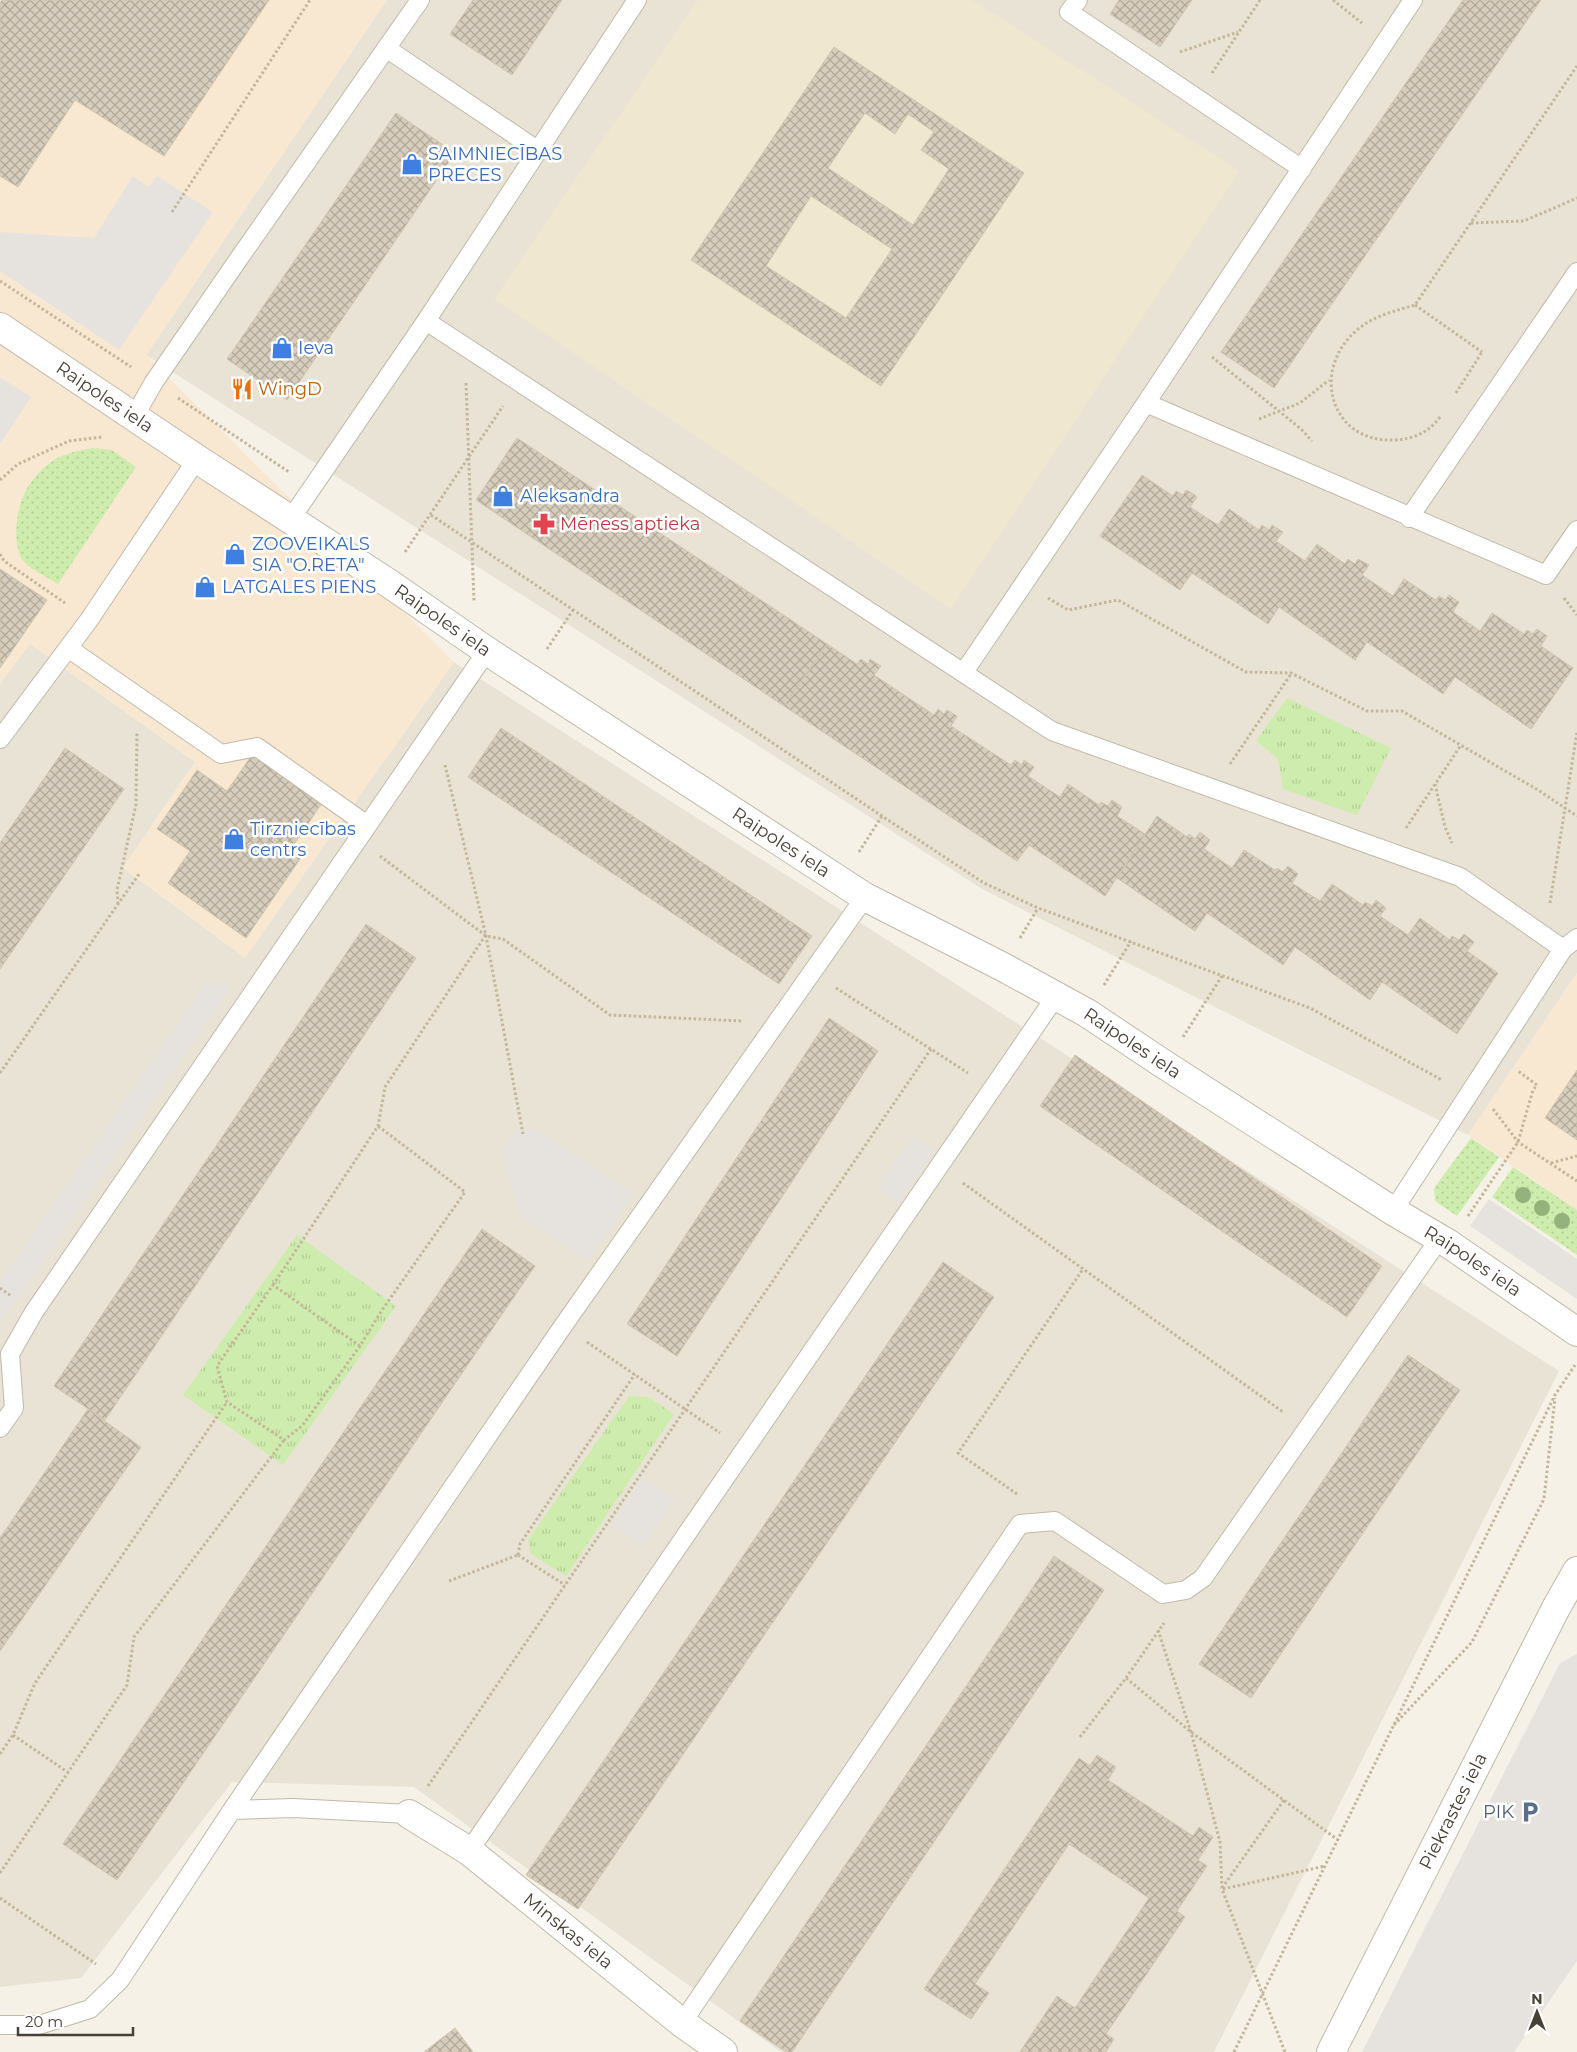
<svg xmlns="http://www.w3.org/2000/svg" width="1577" height="2052" viewBox="0 0 1577 2052" font-family="Montserrat,sans-serif">
	<style>
		.residential { fill: #e9e3d5 }
		.commercial { fill: #f8e8d1 }
		.education { fill: #efe7d0 }
		.grass { fill: url(#grass-dots) }
		.park { fill: url(#park-tufts) }
		.parking { fill: #e6e3df }
		.building { fill: url(#building-cross-hatch); stroke: #d2c5ae; fill-rule: evenodd }
		.lines { fill: none; stroke-linecap: round; stroke-linejoin: round }
		.lane-casing { stroke: #c1b9a9; stroke-width: 20 }
		.street-casing { stroke: #c1b9a9; stroke-width: 30 }
		.path { stroke: #c4b699; stroke-width: 3; stroke-dasharray: 2.5 2.5; stroke-linecap: butt }
		.lane { stroke: #fff; stroke-width: 18 }
		.street { stroke: #fff; stroke-width: 28 }
		.tree { fill: #94b27c }
		.labels { text-anchor: middle; dominant-baseline: central; stroke-width: 5; stroke-linejoin: round; paint-order: stroke }
		.shop-label { font-size: 18px; fill: #366cbe; stroke: #fff; text-anchor: start }
		.food-label { font-size: 18px; fill: #c56008; stroke: #fff; text-anchor: start }
		.street-label { font-size: 18px; fill: #484135; stroke: #fff }
		.health-label { font-size: 18px; fill: #be3a42; stroke: #fff; text-anchor: start }
		.service-label { font-size: 18px; fill: #4e5e75; stroke: #fff; text-anchor: end }
	</style>
	<defs>
		<pattern id="grass-dots" width="8" height="8" patternUnits="userSpaceOnUse" patternTransform="scale(1.25)"><rect width="8" height="8" fill="#ceecad"/><path d="M2 2h.1M6 6h.1" fill="none" stroke="#b2cc95" stroke-width="1.8" stroke-linecap="round"/></pattern>
		<pattern id="park-tufts" width="24" height="20" patternUnits="userSpaceOnUse" patternTransform="scale(1.25)"><rect width="24" height="20" fill="#ceecad"/><path d="M3 7l-1-3M5 7V3M7 7l1-3M15 17l-1-3M17 17v-4M19 17l1-3" fill="none" stroke="#b2cc95"/></pattern>
		<pattern id="building-cross-hatch" width="8" height="8" patternUnits="userSpaceOnUse" patternTransform="scale(1.25)"><rect width="8" height="8" fill="#d7cdbc"/><path d="M0 0l8 8M0 8l8-8" fill="none" stroke="#b0a89a"/></pattern>
	</defs>
	<rect width="100%" height="100%" fill="#f5f1e7"/>
	<path class="residential" d="M 387,0 L 1577,0 L 1577,973 L 1468,1135 L 984,890 L 146,355 Z
		M 30,643 L 195,762 L 123,868 L 245,957 L 454,662 L 1559,1371 L 1214,2052 L 781,2052 L 414,1787 L 232,1782 L 81,1978 L 0,1987 L 0,684 Z"/>
	<path class="commercial" d="M 0,0 L 387,0 L 146,355 L 454,662 L 245,958 L 123,868 L 195,762 L 30,644 L 0,684 Z
		M 1577,973 L 1577,1210 L 1468,1135 Z"/>
	<path class="education" d="M 698,0 L 972,0 L 1239,171 L 951,609 L 494,299 Z"/>
	<path class="grass" d="M 93,448 L 112,450 L 136,467 L 58,584 C 49,578 32,570 25,563 C 11,548 16,510 25,492 C 30,482 40,470 50,463 C 63,453 77,451 93,448 Z
		M 1471,1138 L 1499,1157 L 1457,1216 L 1435,1201 L 1434,1188 Z
		M 1513,1167 L 1577,1210 L 1577,1255 L 1492,1197 Z"/>
	<path class="park" d="M 1287,698 L 1391,748 L 1357,815 L 1283,789 L 1278,759 L 1256,741 Z
		M 297,1235 L 396,1306 L 283,1465 L 183,1395 Z
		M 629,1396 L 648,1397 L 674,1414 L 566,1576 L 531,1554 L 528,1540 Z"/>
	<path class="parking" d="M 133,176 L 149,187 L 157,176 L 213,212 L 119,350 L 0,271 L 0,232 L 94,238 Z
		M 0,377 L 31,397 L 0,444 Z
		M 205,983 L 231,986 L 0,1323 L 0,1282 Z
		M 515,1128 L 535,1129 L 633,1194 L 588,1261 L 520,1217 L 501,1151 Z
		M 913,1136 L 935,1151 L 897,1203 L 876,1187 Z
		M 1489,1199 L 1577,1259 L 1577,1299 L 1470,1226 Z
		M 642,1478 L 675,1499 L 644,1546 L 611,1525 Z
		M 1577,1654 L 1577,1961 L 1514,2052 L 1362,2052 L 1560,1663 Z"/>
	<path class="building" d="M 2,0 L 269,0 L 164,156 L 75,100 L 18,187 L 0,176 L 0,3 Z
		M 473,0 L 562,0 L 512,75 L 450,34 Z
		M 1119,0 L 1192,0 L 1160,47 L 1110,14 Z
		M 1463,0 L 1541,0 L 1274,388 L 1221,352 Z
		M 834,47 L 1024,173 L 881,386 L 691,260 ZM 865,113 L 895,134 L 908,114 L 934,132 L 921,150 L 949,169 L 913,225 L 828,168 ZM 811,196 L 892,249 L 846,318 L 766,266 Z
		M 396,113 L 455,153 L 287,400 L 227,359 Z
		M 517,438 L 827,644 L 784,706 L 476,500 Z
		M 1142,475 L 1173,496 L 1176,491 L 1183,495 L 1186,490 L 1192,493 L 1197,497 L 1190,507 L 1218,525 L 1229,509 L 1259,530 L 1262,525 L 1269,530 L 1272,525 L 1283,532 L 1276,541 L 1305,561 L 1317,544 L 1345,564 L 1348,559 L 1355,564 L 1358,559 L 1369,565 L 1362,575 L 1393,596 L 1404,579 L 1436,600 L 1439,596 L 1445,600 L 1449,595 L 1459,602 L 1453,612 L 1480,631 L 1492,613 L 1524,634 L 1527,630 L 1533,634 L 1537,629 L 1547,636 L 1541,646 L 1573,668 L 1531,729 L 1455,677 L 1443,694 L 1367,642 L 1355,660 L 1279,607 L 1268,624 L 1192,573 L 1180,590 L 1100,536 Z
		M 0,569 L 47,600 L 0,668 Z
		M 827,644 L 857,664 L 861,659 L 868,664 L 870,659 L 876,663 L 881,666 L 874,675 L 934,715 L 938,709 L 944,714 L 947,710 L 957,716 L 951,726 L 1011,765 L 1015,760 L 1022,765 L 1024,760 L 1034,767 L 1028,776 L 1060,797 L 1068,784 L 1099,805 L 1101,802 L 1108,806 L 1112,800 L 1122,807 L 1117,816 L 1145,834 L 1105,896 L 1029,845 L 1017,861 L 784,706 Z
		M 501,728 L 812,936 L 779,984 L 468,777 Z
		M 65,748 L 124,789 L 0,969 L 0,843 Z
		M 252,755 L 322,803 L 291,849 L 302,856 L 246,938 L 168,883 L 190,851 L 157,829 L 197,770 L 227,791 Z
		M 1157,816 L 1187,837 L 1189,834 L 1195,839 L 1200,832 L 1210,840 L 1204,849 L 1232,868 L 1244,850 L 1275,870 L 1277,868 L 1283,872 L 1288,866 L 1298,874 L 1292,883 L 1320,901 L 1332,884 L 1363,905 L 1365,902 L 1372,906 L 1376,900 L 1386,908 L 1380,916 L 1408,935 L 1420,918 L 1450,940 L 1452,936 L 1459,940 L 1464,934 L 1474,942 L 1467,951 L 1498,973 L 1457,1034 L 1382,982 L 1370,1000 L 1295,947 L 1283,965 L 1207,913 L 1195,931 L 1117,878 Z
		M 366,924 L 416,958 L 105,1420 L 54,1386 Z
		M 829,1018 L 878,1051 L 677,1356 L 627,1324 Z
		M 1075,1055 L 1382,1266 L 1347,1317 L 1040,1106 Z
		M 1577,1070 L 1577,1140 L 1545,1118 Z
		M 482,1229 L 535,1266 L 117,1880 L 63,1844 Z
		M 943,1262 L 994,1297 L 578,1909 L 526,1875 Z
		M 1408,1355 L 1460,1390 L 1251,1698 L 1199,1664 Z
		M 88,1409 L 141,1447 L 0,1651 L 0,1538 Z
		M 1054,1556 L 1104,1590 L 792,2052 L 786,2052 L 740,2021 Z
		M 1097,1755 L 1116,1767 L 1108,1780 L 1193,1836 L 1199,1827 L 1213,1837 L 1198,1860 L 1207,1866 L 1177,1911 L 1185,1917 L 1106,2034 L 1114,2039 L 1106,2052 L 1020,2052 L 1057,1996 L 1075,2008 L 1149,1898 L 1069,1844 L 975,1984 L 989,1993 L 971,2019 L 924,1989 L 1079,1758 L 1090,1766 Z
		M 455,2028 L 473,2052 L 424,2052 Z"/>
	<g class="lines">
		<g class="lane-casing">
			<path id="lane" d="M 1078,0 L 1069,12 L 1302,169
				M 386,48 L 537,150
				M 426,321 L 1052,731 L 1460,877 L 1563,949
				M 1146,403 L 1546,575 L 1577,530
				M 134,417 L 154,382 L 240,257 L 420,0
				M 1409,518 L 1577,272
				M 290,520 L 426,321 L 637,0
				M 68,648 L 221,754 L 257,747 L 367,825
				M 964,672 L 1146,403 L 1413,0
				M 0,739 L 89,620 L 197,459
				M 1393,1211 L 1563,949 L 1577,938
				M 0,1428 L 14,1408 L 10,1354 L 34,1312 L 487,651
				M 232,1810 L 563,1326 L 865,897
				M 469,1851 L 1056,996
				M 682,2023 L 1020,1524 L 1055,1521 L 1163,1594 L 1186,1590 L 1203,1578 L 1440,1238
				M 0,2025 L 39,2025 L 90,2009 L 120,1980 L 232,1810 L 293,1808 L 409,1814"/>
		</g>
		<g class="street-casing">
			<g id="street">
				<path id="s1" d="M 0,327 L 197,459 L 387,582 L 487,651 L 865,897 L 1003,967 L 1087,1013 L 1165,1065 L 1393,1211 L 1449,1244 L 1577,1332"/>
				<path id="s2" d="M 409,1814 L 469,1851 L 682,2023 L 723,2052"/>
				<path id="s3" d="M 1331,2052 L 1556,1608 L 1577,1571"/>
			</g>
		</g>
		<path class="path" d="M 1333,0 L 1362,23
			M 1180,52 L 1238,32
			M 1212,73 L 1260,0
			M 172,212 L 310,0
			M 1471,223 L 1524,221 L 1577,198
			M 0,281 L 131,367
			M 1415,305 L 1482,352
			M 1212,357 L 1301,429 L 1312,441
			M 466,383 L 474,601
			M 1456,393 L 1482,352
			M 178,398 L 289,472
			M 1440,417 C 1428,433 1414,439 1394,440 C 1331,443 1310,371 1356,331 C 1372,316 1395,311 1415,305 L 1577,66
			M 1259,419 L 1300,403 L 1329,380
			M 0,480 L 18,464 L 69,441 L 102,437
			M 431,515 L 882,816 L 984,883 L 1038,908 L 1310,1008 L 1442,1080
			M 405,552 L 503,406
			M 0,554 L 4,561 L 65,603
			M 1048,598 L 1068,610 L 1118,600 L 1246,672 L 1291,673 L 1367,711 L 1402,711 L 1538,790 L 1577,816
			M 1564,598 L 1577,615
			M 547,649 L 573,610
			M 1230,764 L 1291,674
			M 445,765 L 486,936 L 523,1134
			M 1435,784 L 1445,827 L 1452,843
			M 1406,828 L 1461,745
			M 859,852 L 882,816
			M 380,856 L 486,936 L 503,939 L 610,1015 L 743,1021
			M 1550,903 L 1577,732
			M 118,904 L 117,890 L 136,804 L 137,732
			M 1020,938 L 1038,908
			M 1104,985 L 1131,941
			M 836,988 L 968,1073
			M 1183,1037 L 1222,976
			M 0,1073 L 139,874
			M 1493,1109 L 1518,1142 L 1577,1181
			M 1551,1163 L 1577,1156
			M 963,1183 L 1283,1412
			M 1468,1216 L 1518,1142 L 1533,1090 L 1537,1085 L 1518,1071
			M 273,1285 L 378,1126 L 385,1087 L 485,936
			M 0,1288 L 11,1296
			M 587,1342 L 720,1433
			M 360,1346 L 273,1285 L 217,1366 L 227,1402 L 284,1440 L 302,1426 L 360,1346 L 382,1310 L 465,1192 L 378,1126
			M 1017,1494 L 958,1453 L 1083,1269
			M 518,1555 L 520,1544 L 635,1374
			M 518,1555 L 565,1585
			M 449,1581 L 518,1555
			M 1158,1630 L 1191,1732 L 1220,1842 L 1222,1889 L 1285,2052
			M 1126,1678 L 1164,1623
			M 1394,1725 L 1472,1642 L 1544,1499 L 1555,1398
			M 13,1735 L 69,1773
			M 1080,1737 L 1126,1678 L 1191,1732 L 1338,1840
			M 0,1754 L 13,1735 L 35,1683 L 227,1402
			M 428,1786 L 931,1049
			M 0,1873 L 127,1685 L 134,1637 L 284,1440
			M 1222,1888 L 1284,1800
			M 1223,1889 L 1325,1866
			M 0,1898 L 96,1964
			M 1234,2052 L 1555,1395 L 1575,1365"/>
		<use href="#lane" class="lane"/>
		<use href="#street" class="street"/>
	</g>
	<g class="tree">
		<circle cx="1523" cy="1195" r="8"/>
		<circle cx="1542" cy="1208" r="8"/>
		<circle cx="1562" cy="1221" r="8"/>
	</g>
	<defs>
		<g id="shop-bare" transform="scale(1.725)"><path d="M-5-2.5h2.3a2.7 3.5 0 0 1 5.4 0H5L5.5 6h-11ZM-1.5-2.5h3a1.5 2.3 0 0 0-3 0Z" fill="#3f7fe0" stroke="#fff" stroke-width="2.5" paint-order="stroke"/></g>
		<g id="restaurant-bare" transform="scale(1.725)"><path d="M-5-6h1v4h1v-4h1v4h1v-4h1v5L-1.5 .5V6h-2V.5L-5-1ZM5-6V6H3V1.5H1.5Q1.5-4 5-6Z" fill="#e8710a" stroke="#fff" stroke-width="2.5" paint-order="stroke"/></g>
		<g id="pharmacy-bare" transform="scale(1.725)"><path d="M-2-6h4v4h4v4h-4v4h-4v-4h-4v-4h4Z" fill="#e0444e" stroke="#fff" stroke-width="2.5" paint-order="stroke"/></g>
		<g id="parking-bare" transform="scale(1.725)"><path d="M-3.5-5.5H1a3.5 3.5 0 0 1 0 7H-1V5.5H-3.5ZM-1-3.4V-.6H.8a1.4 1.4 0 0 0 0-2.8Z" fill="#5c6f8a" stroke="#fff" stroke-width="2.5" paint-order="stroke"/></g>
	</defs>
	<g fill-rule="evenodd">
		<use href="#shop-bare" x="412" y="164"/>
		<use href="#shop-bare" x="282" y="348"/>
		<use href="#restaurant-bare" x="242" y="389"/>
		<use href="#shop-bare" x="503" y="496"/>
		<use href="#pharmacy-bare" x="544" y="524"/>
		<use href="#shop-bare" x="235" y="554"/>
		<use href="#shop-bare" x="205" y="587"/>
		<use href="#shop-bare" x="234" y="839"/>
		<use href="#parking-bare" x="1530" y="1812"/>
	</g>
	<g class="labels">
		<g class="shop-label">
			<text x="428" y="154">SAIMNIECĪBAS<tspan x="428" dy="21">PRECES</tspan></text>
			<text x="298" y="348">Ieva</text>
			<text x="520" y="496">Aleksandra</text>
			<text x="252" y="544">ZOOVEIKALS<tspan x="252" dy="21">SIA "O.RETA"</tspan></text>
			<text x="222" y="587">LATGALES PIENS</text>
			<text x="250" y="829">Tirzniecības<tspan x="250" dy="21">centrs</tspan></text>
		</g>
		<g class="food-label">
			<text x="258" y="389">WingD</text>
		</g>
		<g class="street-label">
			<text stroke="none"><textPath href="#s1" startOffset="126">Raipoles iela</textPath></text>
			<text stroke="none"><textPath href="#s1" startOffset="531">Raipoles iela</textPath></text>
			<text stroke="none"><textPath href="#s1" startOffset="936">Raipoles iela</textPath></text>
			<text stroke="none"><textPath href="#s1" startOffset="1341">Raipoles iela</textPath></text>
			<text stroke="none"><textPath href="#s1" startOffset="1745">Raipoles iela</textPath></text>
			<text stroke="none"><textPath href="#s3" startOffset="270">Piekrastes iela</textPath></text>
			<text stroke="none"><textPath href="#s2" startOffset="198">Minskas iela</textPath></text>
		</g>
		<g class="health-label">
			<text x="560" y="524">Mēness aptieka</text>
		</g>
		<g class="service-label">
			<text x="1514" y="1812">PIK</text>
		</g>
	</g>
	<g transform="translate(1537 2012)" stroke="#ffffff" stroke-width="4" paint-order="stroke">
	<path d="M0-4L9 19L0 12L-9 19Z" fill="#484135"/>
	<text y="-8" font-size="14" font-weight="bold" text-anchor="middle" fill="#484135">N</text>
	</g>
	<path d="M18 2027v8h115v-8" fill="none" stroke="#484135" stroke-width="2.5"/>
	<text x="25" y="2027" font-size="15" fill="#484135" stroke="#ffffff" stroke-width="4" paint-order="stroke">20 m</text>
</svg>
